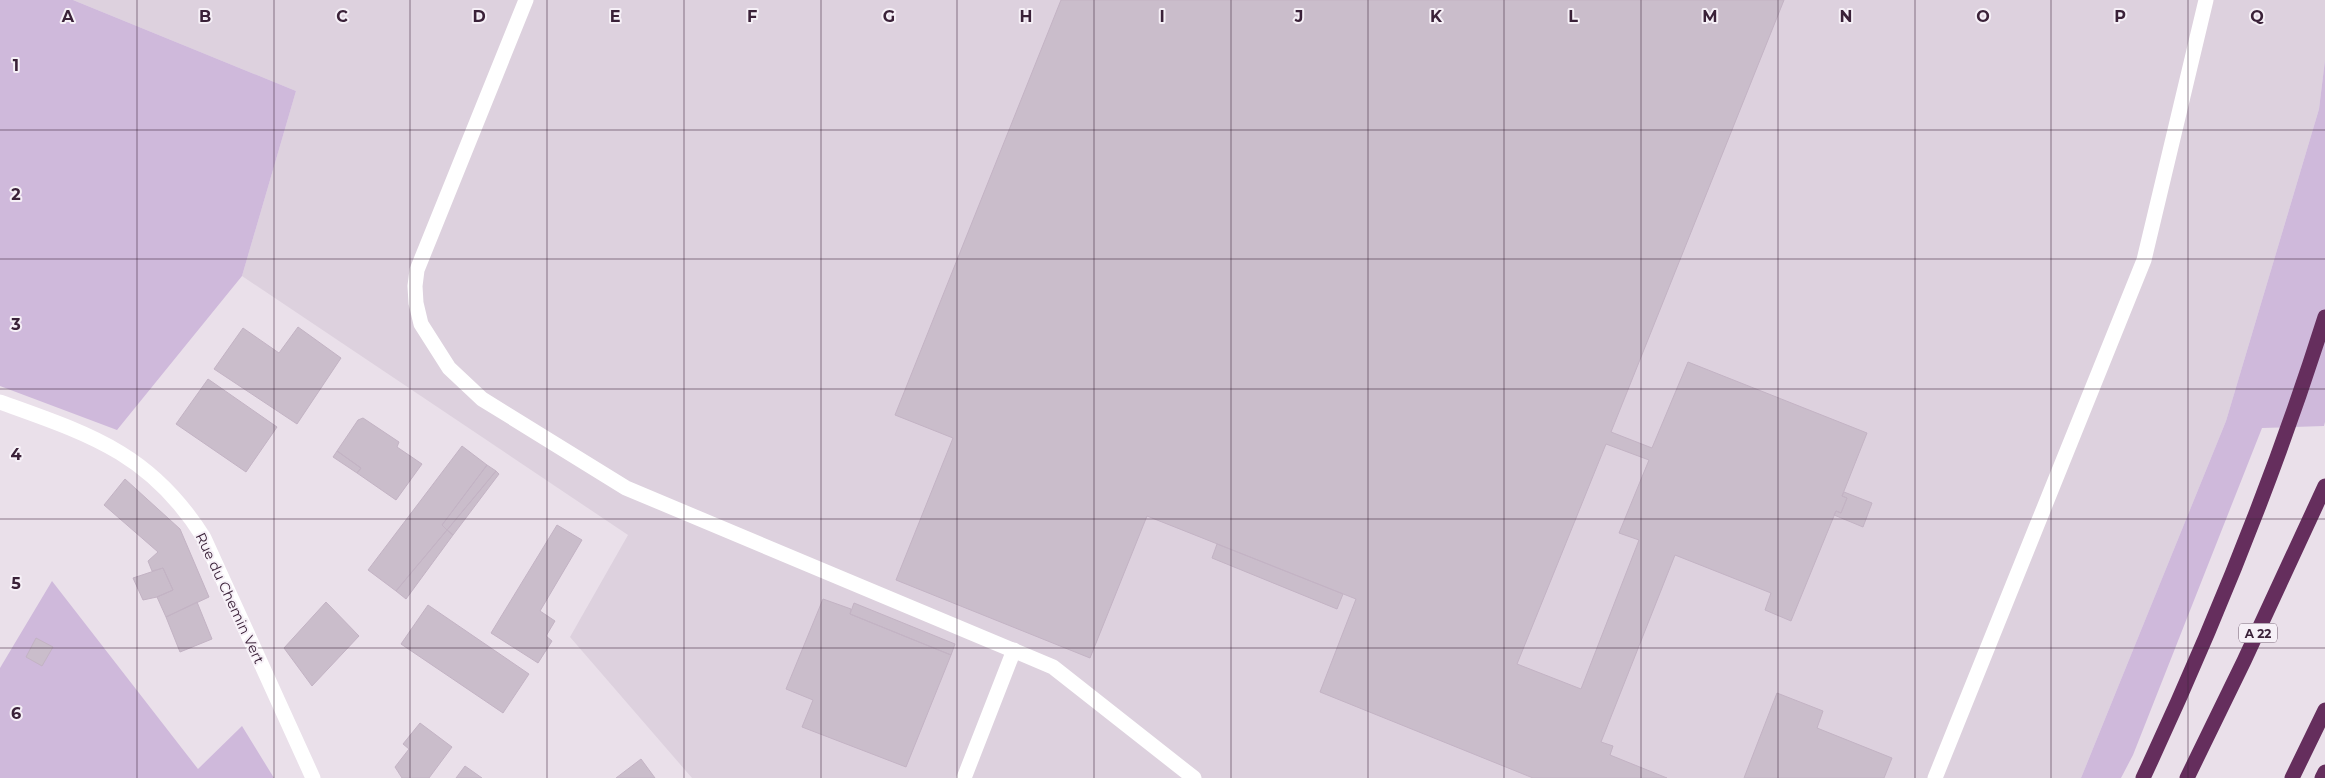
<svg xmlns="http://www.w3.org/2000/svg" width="2325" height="778" viewBox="0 0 2325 778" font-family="Montserrat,sans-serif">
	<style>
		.built { fill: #ddd1de }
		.grass { fill: #cfb9db }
		.building { fill: #cabdcb; stroke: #c3b3c4; fill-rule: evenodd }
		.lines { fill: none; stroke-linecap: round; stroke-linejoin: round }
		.minor { stroke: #fff; stroke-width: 15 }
		.highway { stroke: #652e5d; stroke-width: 15 }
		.grid { fill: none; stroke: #3a2138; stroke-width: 1; stroke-opacity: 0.55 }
		.labels { text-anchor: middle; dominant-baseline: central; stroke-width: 4; stroke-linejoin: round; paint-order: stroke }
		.shield { fill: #f6f0f7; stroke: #725f71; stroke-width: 1 }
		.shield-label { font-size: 12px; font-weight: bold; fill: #3a2138 }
		.street-label { font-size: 14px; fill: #3a2138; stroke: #f6f0f7 }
		.grid-label { font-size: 16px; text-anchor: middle; font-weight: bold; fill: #3a2138; stroke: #f6f0f7; stroke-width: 4; stroke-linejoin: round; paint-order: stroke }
	</style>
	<rect width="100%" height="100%" fill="#eae0ea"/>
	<path class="built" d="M 73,0 L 2325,0 L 2325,60 L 2319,109 L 2226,421 L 2081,778 L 692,778 L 570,637 L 628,535 L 242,276 L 296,91 Z"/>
	<path class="grass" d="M 0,0 L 73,0 L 296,91 L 242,276 L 117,430 L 0,386 Z
		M 2325,60 L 2325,422 L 2324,426 L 2262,428 L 2133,755 L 2121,778 L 2081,778 L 2226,421 L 2319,109 Z
		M 52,581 L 198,769 L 242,726 L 274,778 L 0,778 L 0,668 Z"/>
	<path class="building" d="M 1061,0 L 1784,0 L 1611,432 L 1652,448 L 1688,362 L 1867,433 L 1842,496 L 1847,498 L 1841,513 L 1836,511 L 1791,621 L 1765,610 L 1771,593 L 1675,555 L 1601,742 L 1613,746 L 1610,755 L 1667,778 L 1533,778 L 1320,692 L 1356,599 L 1147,516 L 1090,658 L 896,580 L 953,438 L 895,415 ZM 1606,444 L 1649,460 L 1619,533 L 1639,540 L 1581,689 L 1517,664 Z
		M 298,327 L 341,358 L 297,424 L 214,369 L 243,328 L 279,353 Z
		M 208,379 L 277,427 L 246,472 L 176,424 Z
		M 363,418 L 399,442 L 397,447 L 422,464 L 396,500 L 357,473 L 361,468 L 337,451 L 358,420 Z
		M 462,446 L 487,465 L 442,525 L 447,530 L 396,591 L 368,570 Z
		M 337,451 L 361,468 L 357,473 L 333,457 Z
		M 487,465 L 496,471 L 447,530 L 442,525 Z
		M 496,471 L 499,474 L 453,535 L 447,530 Z
		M 125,479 L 180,529 L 209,597 L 166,617 L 157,597 L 173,590 L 163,568 L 152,571 L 148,561 L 158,552 L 104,505 Z
		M 1844,492 L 1872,503 L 1863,527 L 1834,515 L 1836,511 L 1841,513 L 1847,498 L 1842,496 Z
		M 557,525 L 582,540 L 540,611 L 555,621 L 546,636 L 552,641 L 538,663 L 491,633 Z
		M 447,530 L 453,535 L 406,599 L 396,591 Z
		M 1217,544 L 1343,594 L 1337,609 L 1212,558 Z
		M 163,568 L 173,590 L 157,597 L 143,600 L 133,578 Z
		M 823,599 L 851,609 L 850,614 L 951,655 L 906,767 L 802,727 L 813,700 L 786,689 Z
		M 197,602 L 212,639 L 180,652 L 166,617 Z
		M 326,602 L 359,636 L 312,686 L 284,648 Z
		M 854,603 L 955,644 L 951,655 L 850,614 Z
		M 428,605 L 529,674 L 503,713 L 401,644 Z
		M 36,638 L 53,647 L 42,666 L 26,657 Z
		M 1777,693 L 1823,711 L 1817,728 L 1892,758 L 1884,778 L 1744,778 Z
		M 420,723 L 452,747 L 429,778 L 402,778 L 395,767 L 409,749 L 403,744 Z
		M 641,759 L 655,778 L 616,778 Z
		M 465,766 L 482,778 L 456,778 Z"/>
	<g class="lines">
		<path class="minor" d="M 526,0 L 417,270 L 415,286 L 416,303 L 421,324 L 449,368 L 482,399 L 626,488 L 1053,667 L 1194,778
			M 0,402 C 89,434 151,453 204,538 L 313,778
			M 964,778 L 1014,650
			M 1935,778 L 2144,260 L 2206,0"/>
		<path class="highway" d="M 2143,778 C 2213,628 2275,475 2325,317
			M 2187,778 L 2244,661 L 2325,486
			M 2292,778 L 2325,710
			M 2322,778 L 2325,772"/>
	</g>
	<path class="grid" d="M 137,0 L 137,778M 274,0 L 274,778M 410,0 L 410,778M 547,0 L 547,778M 684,0 L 684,778M 821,0 L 821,778M 957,0 L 957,778M 1094,0 L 1094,778M 1231,0 L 1231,778M 1368,0 L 1368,778M 1504,0 L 1504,778M 1641,0 L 1641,778M 1778,0 L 1778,778M 1915,0 L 1915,778M 2051,0 L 2051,778M 2188,0 L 2188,778M 0,130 L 2325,130M 0,259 L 2325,259M 0,389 L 2325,389M 0,519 L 2325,519M 0,648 L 2325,648"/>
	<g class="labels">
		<rect class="shield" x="2239" y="623.5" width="38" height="19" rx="4"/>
		<g class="shield-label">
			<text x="2258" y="633">A 22</text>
		</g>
		<g class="street-label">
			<text transform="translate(230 598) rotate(65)">Rue du Chemin Vert</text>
		</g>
	</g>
	<g class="grid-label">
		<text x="68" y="22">A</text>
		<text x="205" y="22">B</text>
		<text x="342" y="22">C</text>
		<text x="479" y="22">D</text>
		<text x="615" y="22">E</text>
		<text x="752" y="22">F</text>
		<text x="889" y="22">G</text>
		<text x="1026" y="22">H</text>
		<text x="1162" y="22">I</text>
		<text x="1299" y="22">J</text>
		<text x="1436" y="22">K</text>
		<text x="1573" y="22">L</text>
		<text x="1710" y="22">M</text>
		<text x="1846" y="22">N</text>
		<text x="1983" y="22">O</text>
		<text x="2120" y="22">P</text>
		<text x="2257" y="22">Q</text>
		<text x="16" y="71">1</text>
		<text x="16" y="200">2</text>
		<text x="16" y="330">3</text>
		<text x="16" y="460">4</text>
		<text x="16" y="589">5</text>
		<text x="16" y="719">6</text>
	</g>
</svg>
